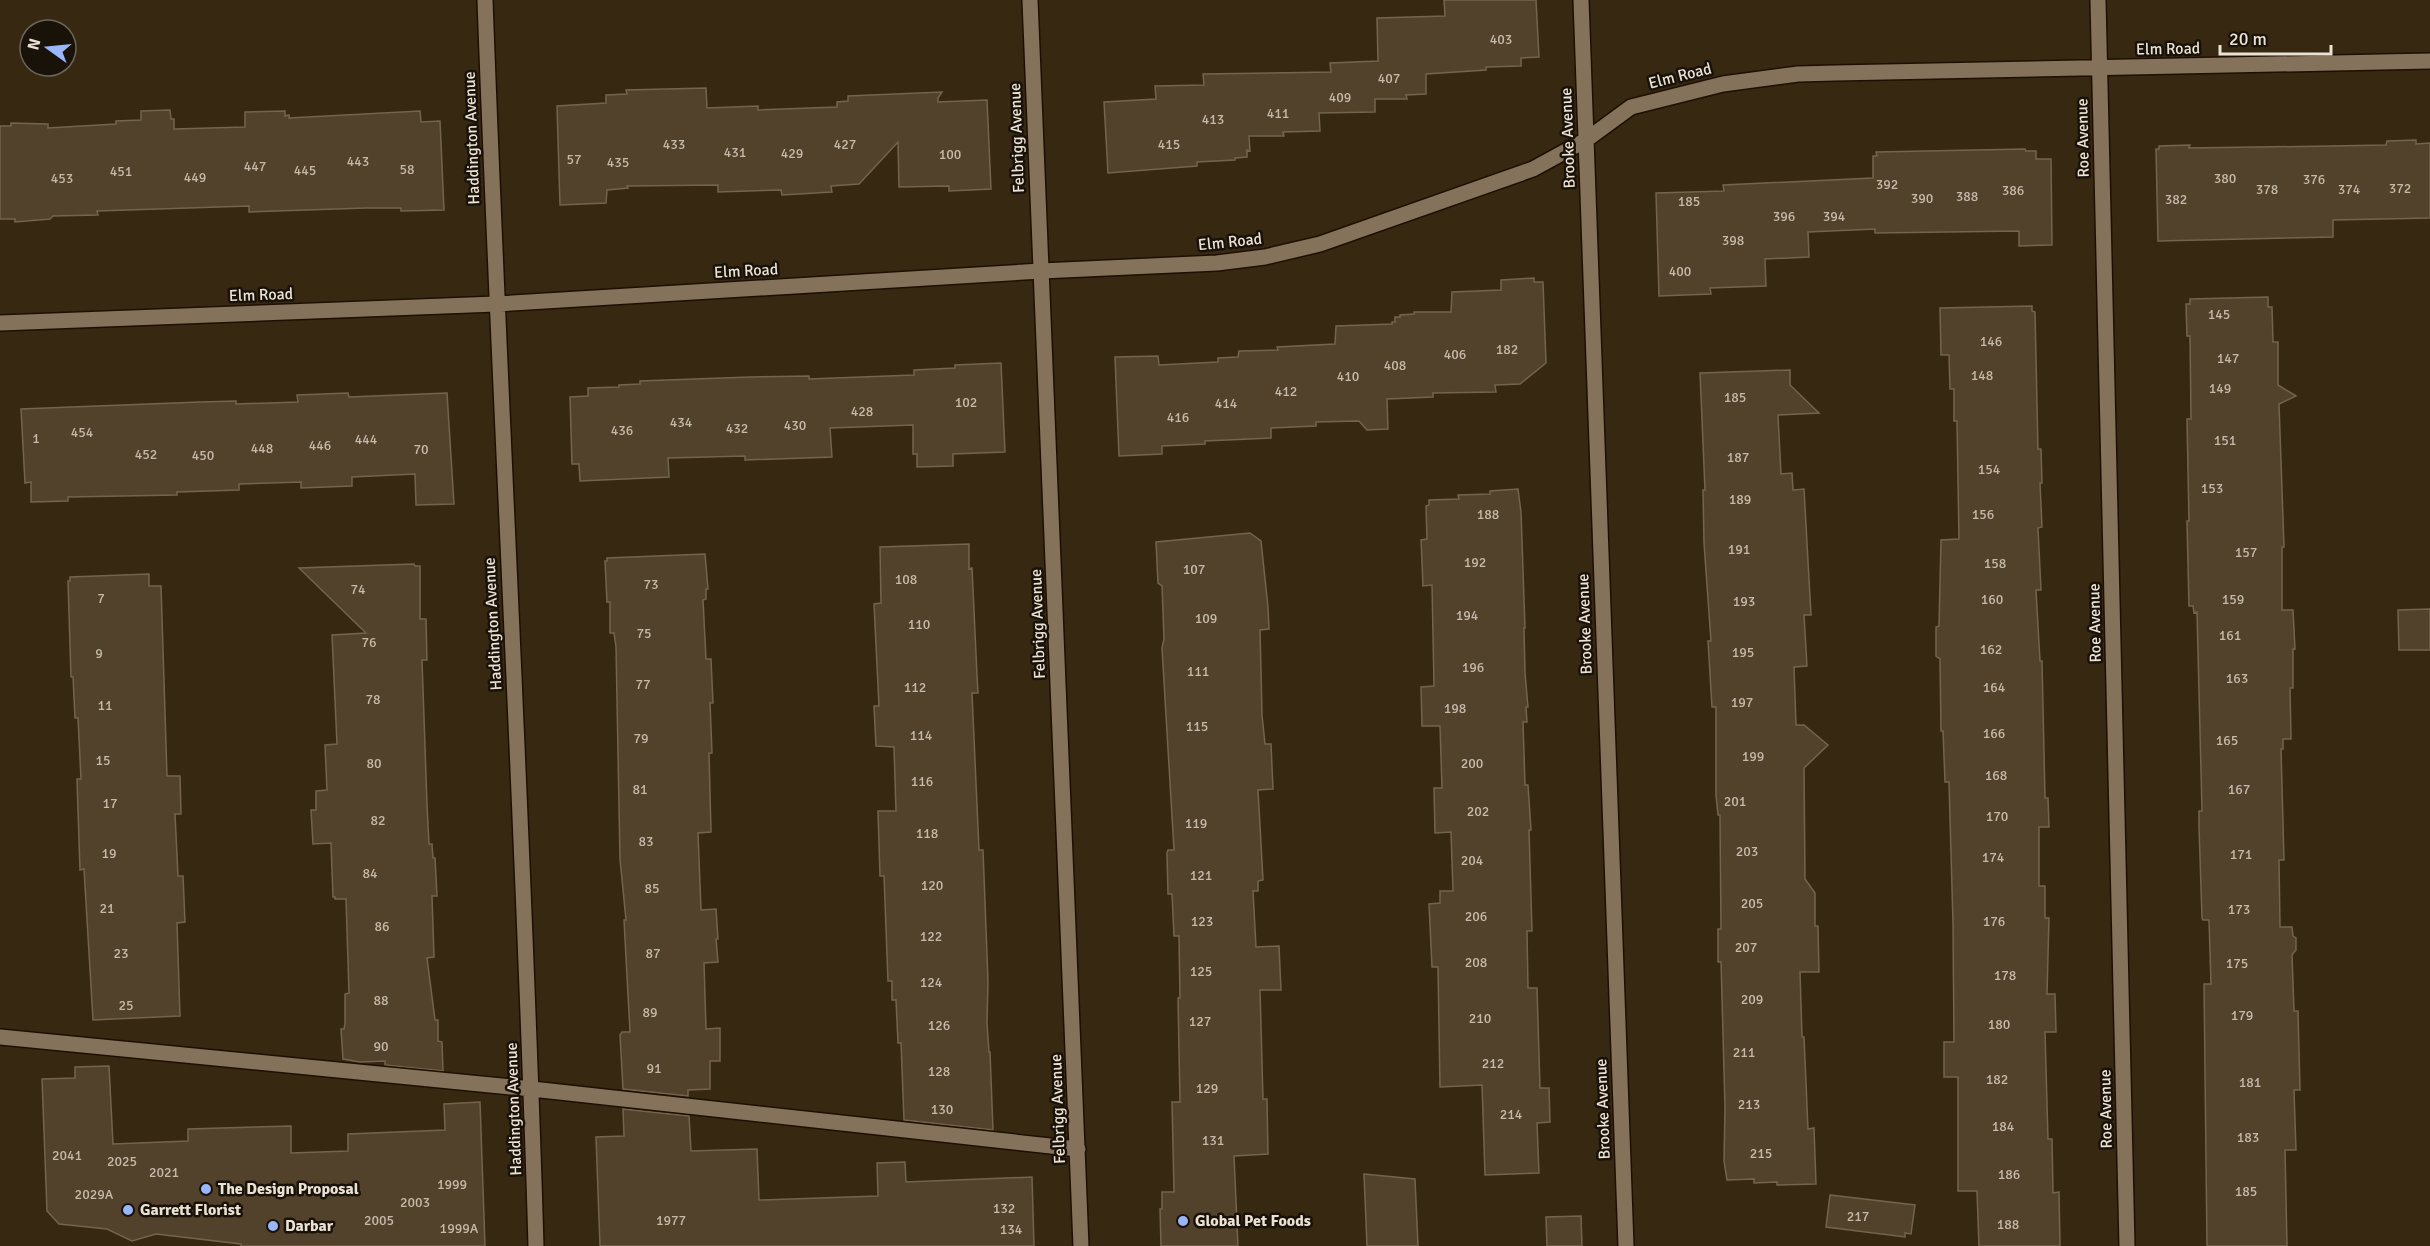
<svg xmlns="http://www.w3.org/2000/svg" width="2430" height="1246" viewBox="0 0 2430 1246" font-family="Signika,sans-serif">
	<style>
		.building { fill: #52422b; stroke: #75644d; stroke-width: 1.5 }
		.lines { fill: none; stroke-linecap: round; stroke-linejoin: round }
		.minor-casing { stroke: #1e1000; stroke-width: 18 }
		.minor { stroke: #84725b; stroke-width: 15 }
		.poi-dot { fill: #9ab5fd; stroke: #191209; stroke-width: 2 }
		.labels { text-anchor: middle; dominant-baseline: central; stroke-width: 5; stroke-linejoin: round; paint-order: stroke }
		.number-label { font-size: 14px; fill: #c5b9aa }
		.street-label { font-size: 16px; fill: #ebe1d4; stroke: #191209 }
		.poi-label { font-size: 16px; font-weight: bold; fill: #ebe1d4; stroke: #191209; text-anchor: start }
	</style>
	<rect width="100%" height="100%" fill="#372812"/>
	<path class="building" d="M 1444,0 L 1536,0 L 1539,57 L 1521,58 L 1521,66 L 1486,67 L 1486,70 L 1426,74 L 1426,94 L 1406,95 L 1407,99 L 1375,99 L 1375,112 L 1319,113 L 1320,131 L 1283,132 L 1284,136 L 1249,136 L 1250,151 L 1247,150 L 1247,157 L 1235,158 L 1235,160 L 1197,162 L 1197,166 L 1108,173 L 1104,102 L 1156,99 L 1155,86 L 1204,85 L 1203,74 L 1331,72 L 1330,63 L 1378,61 L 1377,18 L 1445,16 Z
		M 706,88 L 707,108 L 758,106 L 758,110 L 837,107 L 837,102 L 848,101 L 848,96 L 942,92 L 938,98 L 938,102 L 987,100 L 991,189 L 949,191 L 949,186 L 899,187 L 898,142 L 859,184 L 831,186 L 832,192 L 782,195 L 781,190 L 718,192 L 718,185 L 627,186 L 628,188 L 607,190 L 606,203 L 560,205 L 557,106 L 606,103 L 606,95 L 627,94 L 626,90 Z
		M 170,110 L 171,119 L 174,119 L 174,129 L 245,127 L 245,112 L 285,111 L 285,116 L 289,115 L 289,118 L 420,111 L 421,122 L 440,121 L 444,210 L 401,211 L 401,208 L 366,208 L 249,212 L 249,206 L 97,211 L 98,215 L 53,216 L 50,219 L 15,222 L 15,219 L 0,219 L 0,126 L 11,126 L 11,123 L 48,124 L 48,128 L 116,124 L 116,121 L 141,120 L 141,111 Z
		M 2416,140 L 2416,144 L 2430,143 L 2430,218 L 2333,220 L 2333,237 L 2158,241 L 2156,149 L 2159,149 L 2159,146 L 2190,145 L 2189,148 L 2331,146 L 2386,145 L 2387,141 Z
		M 2025,149 L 2026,151 L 2036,151 L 2036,159 L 2051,159 L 2052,245 L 2019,246 L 2019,231 L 1875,233 L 1875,229 L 1808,232 L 1809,257 L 1765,259 L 1766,286 L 1710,288 L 1711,294 L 1659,296 L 1656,193 L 1724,191 L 1723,185 L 1873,178 L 1873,156 L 1877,156 L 1876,152 Z
		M 1534,278 L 1534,282 L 1543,282 L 1546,363 L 1520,384 L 1495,385 L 1496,392 L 1433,393 L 1433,397 L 1387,399 L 1388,429 L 1367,430 L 1359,421 L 1316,422 L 1316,426 L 1271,428 L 1271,438 L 1205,441 L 1205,444 L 1162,446 L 1162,454 L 1119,456 L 1115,357 L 1158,356 L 1159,365 L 1218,362 L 1218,358 L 1238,357 L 1239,351 L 1278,350 L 1277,347 L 1335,344 L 1336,326 L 1392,324 L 1392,322 L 1395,322 L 1395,317 L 1400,317 L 1400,315 L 1414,314 L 1414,312 L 1451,312 L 1452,292 L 1501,290 L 1501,280 Z
		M 2268,297 L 2268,307 L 2272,307 L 2273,342 L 2278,342 L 2278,385 L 2296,396 L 2279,404 L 2284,547 L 2282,547 L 2282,610 L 2293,610 L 2295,649 L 2293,649 L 2293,688 L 2290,688 L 2291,739 L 2283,739 L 2283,749 L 2281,749 L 2284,860 L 2279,860 L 2280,927 L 2292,927 L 2293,936 L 2296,938 L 2296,950 L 2292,955 L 2294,1011 L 2298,1011 L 2300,1090 L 2294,1090 L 2296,1150 L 2285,1150 L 2287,1246 L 2207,1246 L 2204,984 L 2211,984 L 2209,920 L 2203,920 L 2202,918 L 2199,827 L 2199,811 L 2202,811 L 2197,612 L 2194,613 L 2193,606 L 2189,606 L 2187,521 L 2189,521 L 2187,419 L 2191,419 L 2190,336 L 2187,336 L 2186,304 L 2190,304 L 2190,299 Z
		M 2032,306 L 2032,311 L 2035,312 L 2038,449 L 2041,449 L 2042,483 L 2040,483 L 2042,527 L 2038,528 L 2041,590 L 2036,590 L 2040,661 L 2042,661 L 2045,798 L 2048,798 L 2049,827 L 2039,827 L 2039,886 L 2045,886 L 2045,918 L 2049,918 L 2047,994 L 2055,994 L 2056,1032 L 2045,1032 L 2048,1139 L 2052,1139 L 2053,1193 L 2059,1192 L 2060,1246 L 1979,1246 L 1977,1191 L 1958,1191 L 1958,1077 L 1944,1077 L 1944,1042 L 1954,1042 L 1953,924 L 1949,782 L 1945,782 L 1943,731 L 1941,731 L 1940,659 L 1936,656 L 1936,627 L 1939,626 L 1941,540 L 1959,539 L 1957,421 L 1954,421 L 1954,389 L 1950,389 L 1949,355 L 1941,355 L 1940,308 Z
		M 1001,363 L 1005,452 L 953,454 L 953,466 L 917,467 L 917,454 L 913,454 L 913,425 L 830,428 L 832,457 L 745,460 L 745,456 L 668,458 L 669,477 L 580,481 L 579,464 L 572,464 L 570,397 L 588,396 L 588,388 L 619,387 L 619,385 L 640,384 L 640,381 L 750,377 L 809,376 L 809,379 L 914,375 L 914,370 L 955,368 L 955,365 Z
		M 1790,370 L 1790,385 L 1819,413 L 1778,415 L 1781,474 L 1792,473 L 1793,490 L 1804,489 L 1811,615 L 1804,615 L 1807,666 L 1794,667 L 1796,725 L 1804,725 L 1828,745 L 1804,768 L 1805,879 L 1815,893 L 1815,926 L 1818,926 L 1819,972 L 1800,972 L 1802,1037 L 1804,1037 L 1808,1129 L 1814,1128 L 1816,1184 L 1777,1185 L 1777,1182 L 1754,1183 L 1754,1179 L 1727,1180 L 1724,1161 L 1725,1107 L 1721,962 L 1718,962 L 1718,929 L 1721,929 L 1720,815 L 1718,815 L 1716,795 L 1716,707 L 1712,707 L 1708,641 L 1711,641 L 1704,543 L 1703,490 L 1705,490 L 1700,373 Z
		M 348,393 L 349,397 L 447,393 L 454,504 L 416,505 L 415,474 L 352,477 L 352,486 L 301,488 L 301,482 L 239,484 L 239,490 L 177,492 L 177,495 L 68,497 L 68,501 L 31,502 L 31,482 L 25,483 L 21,409 L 200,402 L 236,401 L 236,404 L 298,402 L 297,395 Z
		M 1518,489 L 1521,512 L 1525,628 L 1524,628 L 1525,673 L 1528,707 L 1526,707 L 1527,722 L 1523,722 L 1525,785 L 1528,785 L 1531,830 L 1529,830 L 1532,931 L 1527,931 L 1528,988 L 1537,988 L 1540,1088 L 1549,1088 L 1550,1122 L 1537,1123 L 1539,1173 L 1485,1175 L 1482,1085 L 1440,1087 L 1438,967 L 1432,967 L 1429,904 L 1440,903 L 1440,891 L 1453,891 L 1451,832 L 1435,833 L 1434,788 L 1442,788 L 1440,726 L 1422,726 L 1421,687 L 1434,686 L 1432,585 L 1423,586 L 1421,540 L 1427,539 L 1426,506 L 1429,505 L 1429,500 L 1459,499 L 1458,495 L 1490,494 L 1490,491 Z
		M 1250,533 L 1261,541 L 1268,607 L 1269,629 L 1260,630 L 1262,715 L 1265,744 L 1271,744 L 1273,789 L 1258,790 L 1263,880 L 1258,881 L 1258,891 L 1253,891 L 1256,947 L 1279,946 L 1281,990 L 1260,990 L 1263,1099 L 1267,1099 L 1268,1154 L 1234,1156 L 1238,1246 L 1161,1246 L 1160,1209 L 1162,1209 L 1162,1192 L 1174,1192 L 1172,1102 L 1180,1102 L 1178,998 L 1180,998 L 1179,936 L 1174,936 L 1172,894 L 1168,894 L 1167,853 L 1168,850 L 1174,850 L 1162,648 L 1164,639 L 1162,586 L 1158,583 L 1156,542 Z
		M 969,544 L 969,569 L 972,568 L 977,675 L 978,693 L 972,693 L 979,850 L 983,850 L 988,981 L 987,1023 L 989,1052 L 990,1052 L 993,1130 L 904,1120 L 901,1043 L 898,1043 L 896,1000 L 892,1000 L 892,981 L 888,981 L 884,876 L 880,876 L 878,811 L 896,811 L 894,747 L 876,746 L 874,706 L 879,706 L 874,604 L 881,603 L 880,547 Z
		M 705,554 L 708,589 L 706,589 L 706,599 L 703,600 L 706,659 L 711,659 L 713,703 L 710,703 L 712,753 L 709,753 L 711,832 L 698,833 L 701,910 L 716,909 L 718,939 L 716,939 L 718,962 L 704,963 L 706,1029 L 720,1028 L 720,1061 L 710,1061 L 710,1089 L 688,1090 L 688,1096 L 623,1089 L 620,1035 L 622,1032 L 630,1032 L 624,920 L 626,920 L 620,859 L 616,647 L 614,633 L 610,633 L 610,602 L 607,602 L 605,561 L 607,561 L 607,558 Z
		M 414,564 L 415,566 L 420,566 L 420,619 L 426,619 L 427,660 L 422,660 L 427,804 L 429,844 L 432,844 L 433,858 L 435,858 L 437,896 L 432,896 L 434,957 L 427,958 L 435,1020 L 438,1020 L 438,1041 L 442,1042 L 443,1071 L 385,1065 L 385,1061 L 360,1062 L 343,1059 L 341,1029 L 344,1029 L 345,1023 L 345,994 L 349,993 L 346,899 L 335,899 L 335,897 L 333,897 L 331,843 L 313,844 L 311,810 L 316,810 L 316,791 L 327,790 L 325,745 L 337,744 L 332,635 L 366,633 L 299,568 Z
		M 149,574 L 149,586 L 161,586 L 167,776 L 180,776 L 181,814 L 175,814 L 178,876 L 183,876 L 185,922 L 177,923 L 180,1016 L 93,1020 L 84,869 L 80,870 L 77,779 L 81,779 L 78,718 L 75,718 L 73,677 L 71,677 L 68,581 L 70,581 L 70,577 Z
		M 2430,609 L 2430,650 L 2399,650 L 2398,610 Z
		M 109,1066 L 113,1144 L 188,1141 L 188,1129 L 291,1126 L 291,1153 L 348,1151 L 348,1134 L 445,1130 L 444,1104 L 480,1102 L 485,1246 L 241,1246 L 241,1244 L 156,1234 L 132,1241 L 107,1229 L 59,1224 L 47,1211 L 42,1079 L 75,1078 L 75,1067 Z
		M 623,1109 L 689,1116 L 691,1151 L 757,1149 L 759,1200 L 878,1196 L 877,1163 L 905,1162 L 906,1182 L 1032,1177 L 1034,1246 L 600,1246 L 596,1137 L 624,1136 Z
		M 1364,1174 L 1415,1179 L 1418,1246 L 1367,1246 Z
		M 1830,1195 L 1915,1205 L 1911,1234 L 1905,1233 L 1905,1237 L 1826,1227 Z
		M 1581,1216 L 1582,1246 L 1547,1246 L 1546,1217 Z"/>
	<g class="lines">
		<g class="minor-casing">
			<path id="minor" d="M 485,0 C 500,415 524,831 536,1246
				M 1030,0 L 1081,1246
				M 1581,0 L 1626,1246
				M 2098,0 L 2127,1246
				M 0,323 L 496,304 L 1041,271 L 1217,263 L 1265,257 L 1320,244 L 1533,169 L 1586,140 L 1631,107 L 1723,84 L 1798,74 L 1835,73 L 2430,61
				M 0,1037 L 532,1089 L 1078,1149"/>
		</g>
		<use href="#minor" class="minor"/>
	</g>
	<g class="poi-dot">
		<circle cx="206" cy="1189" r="6"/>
		<circle cx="128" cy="1210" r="6"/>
		<circle cx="1183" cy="1221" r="6"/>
		<circle cx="273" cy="1226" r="6"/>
	</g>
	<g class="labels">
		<g class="number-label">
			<text x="1501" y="39">403</text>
			<text x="1389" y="78">407</text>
			<text x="1340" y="97">409</text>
			<text x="1278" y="113">411</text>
			<text x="1213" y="119">413</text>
			<text x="674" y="144">433</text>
			<text x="845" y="144">427</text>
			<text x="1169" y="144">415</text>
			<text x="735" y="152">431</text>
			<text x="792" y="153">429</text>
			<text x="950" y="154">100</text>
			<text x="574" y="159">57</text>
			<text x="358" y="161">443</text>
			<text x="618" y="162">435</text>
			<text x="255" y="166">447</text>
			<text x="407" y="169">58</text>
			<text x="305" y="170">445</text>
			<text x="121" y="171">451</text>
			<text x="195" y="177">449</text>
			<text x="62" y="178">453</text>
			<text x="2225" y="178">380</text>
			<text x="2314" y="179">376</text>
			<text x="1887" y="184">392</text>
			<text x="2400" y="188">372</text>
			<text x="2267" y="189">378</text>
			<text x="2349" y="189">374</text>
			<text x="2013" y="190">386</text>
			<text x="1967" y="196">388</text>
			<text x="1922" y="198">390</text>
			<text x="2176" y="199">382</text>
			<text x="1689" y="201">185</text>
			<text x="1784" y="216">396</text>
			<text x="1834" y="216">394</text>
			<text x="1733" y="240">398</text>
			<text x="1680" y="271">400</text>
			<text x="2219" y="314">145</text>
			<text x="1991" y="341">146</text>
			<text x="1507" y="349">182</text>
			<text x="1455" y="354">406</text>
			<text x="2228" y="358">147</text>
			<text x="1395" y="365">408</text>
			<text x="1982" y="375">148</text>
			<text x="1348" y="376">410</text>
			<text x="2220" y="388">149</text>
			<text x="1286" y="391">412</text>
			<text x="1735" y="397">185</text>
			<text x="966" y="402">102</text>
			<text x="1226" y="403">414</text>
			<text x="862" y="411">428</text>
			<text x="1178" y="417">416</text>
			<text x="681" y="422">434</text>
			<text x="795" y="425">430</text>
			<text x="737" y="428">432</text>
			<text x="622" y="430">436</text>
			<text x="82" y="432">454</text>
			<text x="36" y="438">1</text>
			<text x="366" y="439">444</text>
			<text x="2225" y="440">151</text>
			<text x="320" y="445">446</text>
			<text x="262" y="448">448</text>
			<text x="421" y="449">70</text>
			<text x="146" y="454">452</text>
			<text x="203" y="455">450</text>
			<text x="1738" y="457">187</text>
			<text x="1989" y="469">154</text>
			<text x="2212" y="488">153</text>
			<text x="1740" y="499">189</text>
			<text x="1488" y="514">188</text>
			<text x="1983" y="514">156</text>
			<text x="1739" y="549">191</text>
			<text x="2246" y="552">157</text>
			<text x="1475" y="562">192</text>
			<text x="1995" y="563">158</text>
			<text x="1194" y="569">107</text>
			<text x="906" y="579">108</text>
			<text x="651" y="584">73</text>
			<text x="358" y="589">74</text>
			<text x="101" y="598">7</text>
			<text x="1992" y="599">160</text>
			<text x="2233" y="599">159</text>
			<text x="1744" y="601">193</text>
			<text x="1467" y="615">194</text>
			<text x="1206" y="618">109</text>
			<text x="919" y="624">110</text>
			<text x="644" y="633">75</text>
			<text x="2230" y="635">161</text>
			<text x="369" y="642">76</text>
			<text x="1991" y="649">162</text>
			<text x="1743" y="652">195</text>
			<text x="99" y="653">9</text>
			<text x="1473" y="667">196</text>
			<text x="1198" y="671">111</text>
			<text x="2237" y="678">163</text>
			<text x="643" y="684">77</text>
			<text x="915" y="687">112</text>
			<text x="1994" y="687">164</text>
			<text x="373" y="699">78</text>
			<text x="1742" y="702">197</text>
			<text x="105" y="705">11</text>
			<text x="1455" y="708">198</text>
			<text x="1197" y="726">115</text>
			<text x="1994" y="733">166</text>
			<text x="921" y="735">114</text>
			<text x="641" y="738">79</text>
			<text x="2227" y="740">165</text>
			<text x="1753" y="756">199</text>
			<text x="103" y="760">15</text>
			<text x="374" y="763">80</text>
			<text x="1472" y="763">200</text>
			<text x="1996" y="775">168</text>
			<text x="922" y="781">116</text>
			<text x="640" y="789">81</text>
			<text x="2239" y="789">167</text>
			<text x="1735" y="801">201</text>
			<text x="110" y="803">17</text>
			<text x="1478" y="811">202</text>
			<text x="1997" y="816">170</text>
			<text x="378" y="820">82</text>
			<text x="1196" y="823">119</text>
			<text x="927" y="833">118</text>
			<text x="646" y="841">83</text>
			<text x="1747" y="851">203</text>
			<text x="109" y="853">19</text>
			<text x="2241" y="854">171</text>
			<text x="1993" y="857">174</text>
			<text x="1472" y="860">204</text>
			<text x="370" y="873">84</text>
			<text x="1201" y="875">121</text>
			<text x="932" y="885">120</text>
			<text x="652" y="888">85</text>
			<text x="1752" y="903">205</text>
			<text x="107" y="908">21</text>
			<text x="2239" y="909">173</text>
			<text x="1476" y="916">206</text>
			<text x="1202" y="921">123</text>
			<text x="1994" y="921">176</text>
			<text x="382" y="926">86</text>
			<text x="931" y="936">122</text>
			<text x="1746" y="947">207</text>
			<text x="121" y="953">23</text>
			<text x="653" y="953">87</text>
			<text x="1476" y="962">208</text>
			<text x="2237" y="963">175</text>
			<text x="1201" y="971">125</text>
			<text x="2005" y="975">178</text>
			<text x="931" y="982">124</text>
			<text x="1752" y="999">209</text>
			<text x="381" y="1000">88</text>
			<text x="126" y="1005">25</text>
			<text x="650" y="1012">89</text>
			<text x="2242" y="1015">179</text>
			<text x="1480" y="1018">210</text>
			<text x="1200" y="1021">127</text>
			<text x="1999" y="1024">180</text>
			<text x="939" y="1025">126</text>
			<text x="381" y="1046">90</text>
			<text x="1744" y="1052">211</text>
			<text x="1493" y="1063">212</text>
			<text x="654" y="1068">91</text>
			<text x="939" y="1071">128</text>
			<text x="1997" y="1079">182</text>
			<text x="2250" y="1082">181</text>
			<text x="1207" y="1088">129</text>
			<text x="1749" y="1104">213</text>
			<text x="942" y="1109">130</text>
			<text x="1511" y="1114">214</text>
			<text x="2003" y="1126">184</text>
			<text x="2248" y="1137">183</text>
			<text x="1213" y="1140">131</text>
			<text x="1761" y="1153">215</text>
			<text x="67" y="1155">2041</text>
			<text x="122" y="1161">2025</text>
			<text x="164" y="1172">2021</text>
			<text x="2009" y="1174">186</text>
			<text x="452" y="1184">1999</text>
			<text x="2246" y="1191">185</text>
			<text x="94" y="1194">2029A</text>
			<text x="415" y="1202">2003</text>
			<text x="1004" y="1208">132</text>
			<text x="1858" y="1216">217</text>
			<text x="379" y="1220">2005</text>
			<text x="671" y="1220">1977</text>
			<text x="2008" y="1224">188</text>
			<text x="459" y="1228">1999A</text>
			<text x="1011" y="1229">134</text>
		</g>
		<g class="street-label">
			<text transform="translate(2168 49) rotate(-1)">Elm Road</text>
			<text transform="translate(1680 76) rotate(-14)">Elm Road</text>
			<text transform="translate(472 138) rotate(-92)">Haddington Avenue</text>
			<text transform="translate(1017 138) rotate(-92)">Felbrigg Avenue</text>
			<text transform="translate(1568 138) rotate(-92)">Brooke Avenue</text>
			<text transform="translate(2083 138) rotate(-91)">Roe Avenue</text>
			<text transform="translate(1230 242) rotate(-6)">Elm Road</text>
			<text transform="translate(746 271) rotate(-3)">Elm Road</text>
			<text transform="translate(261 295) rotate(-2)">Elm Road</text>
			<text transform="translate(2095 623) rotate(-91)">Roe Avenue</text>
			<text transform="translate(493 624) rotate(-93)">Haddington Avenue</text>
			<text transform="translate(1038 624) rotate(-92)">Felbrigg Avenue</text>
			<text transform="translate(1585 624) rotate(-92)">Brooke Avenue</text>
			<text transform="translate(514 1109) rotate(-92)">Haddington Avenue</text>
			<text transform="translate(1058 1109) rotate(-92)">Felbrigg Avenue</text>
			<text transform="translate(1603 1109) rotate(-92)">Brooke Avenue</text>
			<text transform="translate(2106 1109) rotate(-91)">Roe Avenue</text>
		</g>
		<g class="poi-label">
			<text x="218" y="1189">The Design Proposal</text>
			<text x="140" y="1210">Garrett Florist</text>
			<text x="1195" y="1221">Global Pet Foods</text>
			<text x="285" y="1226">Darbar</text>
		</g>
	</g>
	<g transform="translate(48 48) rotate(285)"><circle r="28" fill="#191209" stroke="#6d655a" stroke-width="1.5"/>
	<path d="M0-4.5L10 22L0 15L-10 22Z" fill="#9ab5fd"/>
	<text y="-9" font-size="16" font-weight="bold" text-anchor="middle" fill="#ebe1d4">N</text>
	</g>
	<path d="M2220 45v9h111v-9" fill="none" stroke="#ebe1d4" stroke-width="3"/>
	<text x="2229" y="45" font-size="18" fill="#ebe1d4" stroke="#191209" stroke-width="4.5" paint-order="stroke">20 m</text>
</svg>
